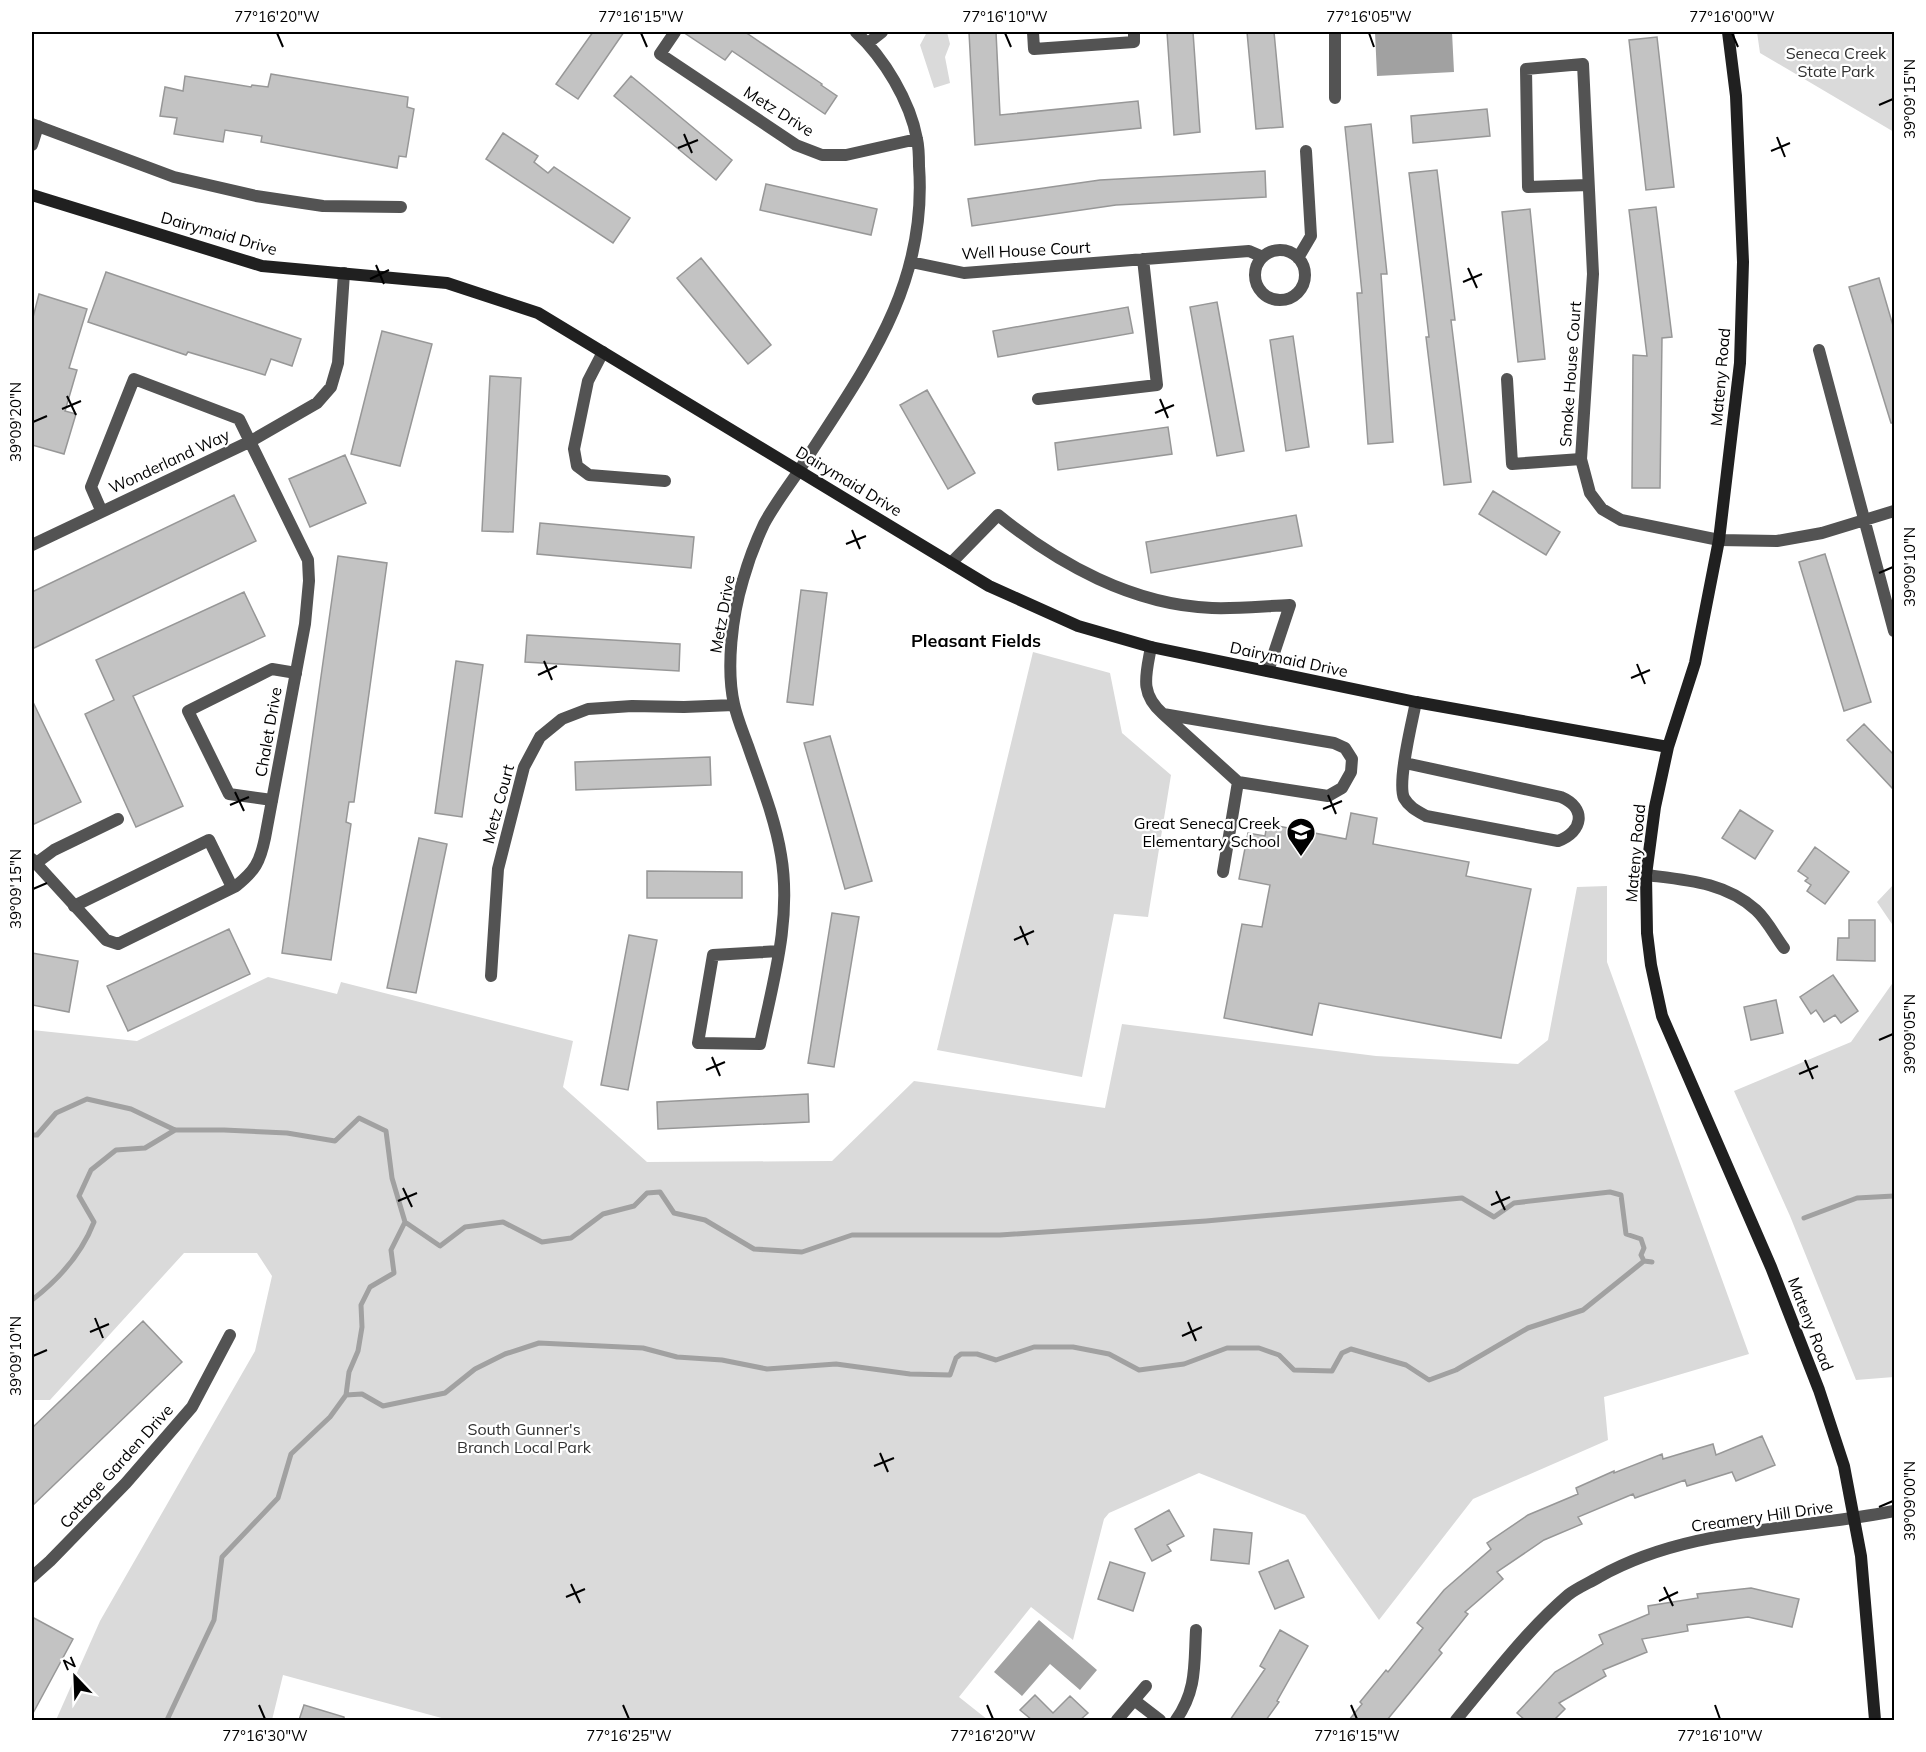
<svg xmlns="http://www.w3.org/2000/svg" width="1926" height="1752" viewBox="0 0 1926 1752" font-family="Mulish,sans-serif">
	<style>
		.green { fill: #dadada }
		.water { fill: #a1a1a1 }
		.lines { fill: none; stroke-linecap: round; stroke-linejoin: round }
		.stream { stroke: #a1a1a1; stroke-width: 5 }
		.building { fill: #c3c3c3; stroke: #979797; stroke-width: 1.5 }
		.lane { stroke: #535353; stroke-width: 12 }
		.street { stroke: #535353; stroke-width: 12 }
		.secondary { stroke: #202020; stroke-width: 12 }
		.ticks { fill: none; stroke: #000; stroke-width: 2 }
		.labels { text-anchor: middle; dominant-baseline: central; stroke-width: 4.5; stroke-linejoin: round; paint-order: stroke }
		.park-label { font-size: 16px; fill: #313131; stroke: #fff }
		.street-label { font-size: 16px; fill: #000; stroke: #fff }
		.poi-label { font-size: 16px; fill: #000; stroke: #fff; text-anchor: end }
		.neighbourhood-label { font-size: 18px; font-weight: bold; fill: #000; stroke: #fff }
		.neatline { fill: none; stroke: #000; stroke-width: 2 }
		.ticks-label { font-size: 15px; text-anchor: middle; fill: #000 }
	</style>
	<rect width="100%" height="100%" fill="#fff"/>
	<path class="green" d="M 927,32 L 947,32 L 950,44 L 945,57 L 950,83 L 934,88 L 920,45 Z
		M 1757,32 L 1894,32 L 1894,132 L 1760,53 Z
		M 1033,652 L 1110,673 L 1122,733 L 1171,775 L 1148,917 L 1114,914 L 1082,1077 L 937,1050 Z
		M 1894,884 L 1894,883 L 1894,927 L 1877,902 Z
		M 1607,886 L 1607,962 L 1749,1354 L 1604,1397 L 1608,1440 L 1473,1499 L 1379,1620 L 1305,1515 L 1199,1473 L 1109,1513 L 1104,1519 L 1073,1640 L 1031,1607 L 959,1697 L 988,1720 L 449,1720 L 283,1675 L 272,1720 L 56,1720 L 100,1621 L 255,1351 L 272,1276 L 257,1253 L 184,1253 L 50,1400 L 32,1400 L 32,1030 L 137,1041 L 268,977 L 337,994 L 341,982 L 573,1041 L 563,1087 L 647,1162 L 832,1161 L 914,1081 L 1105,1108 L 1122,1024 L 1376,1056 L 1518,1064 L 1548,1040 L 1577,887 Z
		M 1894,981 L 1894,1377 L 1856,1380 L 1790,1216 L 1734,1091 L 1851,1042 Z"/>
	<path class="water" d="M 1375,32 L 1452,32 L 1454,72 L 1377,76 Z
		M 1039,1620 L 1097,1670 L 1080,1690 L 1050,1664 L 1022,1696 L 994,1672 Z"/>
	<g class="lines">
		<path class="stream" d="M 32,1135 L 37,1135 L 56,1113 L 87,1099 L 131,1109 L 175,1130 L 224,1130 L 287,1133 L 335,1141 L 359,1118 L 386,1131 L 392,1178 L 405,1222 L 440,1246 L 465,1227 L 503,1222 L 542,1242 L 571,1238 L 603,1214 L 634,1206 L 647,1193 L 660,1192 L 674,1213 L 705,1220 L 754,1249 L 802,1252 L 852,1235 L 1000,1235 L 1206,1221 L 1462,1198 L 1494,1217 L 1514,1203 L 1610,1192 L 1621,1195 L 1626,1234 L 1641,1239 L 1644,1248 L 1641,1255 L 1644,1261
			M 1804,1218 L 1857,1198 L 1894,1196
			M 32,1300 C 58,1280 82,1253 94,1222 L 79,1196 L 91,1170 L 116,1150 L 145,1148 L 175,1130
			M 346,1395 L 349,1372 L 358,1351 L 362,1327 L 361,1305 L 370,1287 L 394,1273 L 391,1250 L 405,1222
			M 167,1720 L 214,1620 L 222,1557 L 278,1498 L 291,1454 L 330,1417 L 346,1395 L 362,1394 L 383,1406 L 445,1393 L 475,1369 L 505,1354 L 539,1343 L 643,1348 L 677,1357 L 722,1360 L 767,1369 L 836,1364 L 910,1374 L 950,1375 L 956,1358 L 961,1354 L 977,1354 L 996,1360 L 1034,1347 L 1073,1347 L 1109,1354 L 1139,1370 L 1184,1364 L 1227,1348 L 1259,1348 L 1279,1355 L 1294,1370 L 1332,1371 L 1342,1353 L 1351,1349 L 1406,1365 L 1429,1380 L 1456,1370 L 1528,1328 L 1583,1310 L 1644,1261 L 1652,1262"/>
	</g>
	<path class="building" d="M 593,32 L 624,32 L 578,99 L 556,84 Z
		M 683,32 L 745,32 L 822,84 L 821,85 L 837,96 L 825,114 L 732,51 L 725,60 Z
		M 969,32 L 996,32 L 1000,115 L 1138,101 L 1141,128 L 975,145 Z
		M 1167,32 L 1193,32 L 1200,132 L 1174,135 Z
		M 1247,32 L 1274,32 L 1283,127 L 1256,129 Z
		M 1657,37 L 1674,187 L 1646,190 L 1629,40 Z
		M 271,74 L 408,97 L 407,107 L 414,109 L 406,157 L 399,156 L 397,168 L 261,142 L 262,136 L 225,130 L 223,142 L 174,134 L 177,118 L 160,116 L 165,87 L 183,91 L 185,76 L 251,87 L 252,85 L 268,87 Z
		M 631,76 L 732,160 L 716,180 L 614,96 Z
		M 1487,109 L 1490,136 L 1413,143 L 1411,116 Z
		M 1371,124 L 1387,274 L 1381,274 L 1393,442 L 1368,444 L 1357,293 L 1362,293 L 1345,127 Z
		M 503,133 L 538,156 L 534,162 L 548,173 L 554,167 L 630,218 L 613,243 L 486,159 Z
		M 1437,170 L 1455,320 L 1451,320 L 1471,482 L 1444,485 L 1426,337 L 1429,337 L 1409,173 Z
		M 1265,171 L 1266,197 L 1116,205 L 972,226 L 968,199 L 1100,180 Z
		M 766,184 L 877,209 L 871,235 L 760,210 Z
		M 1656,207 L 1672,337 L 1662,338 L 1660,488 L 1632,488 L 1633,355 L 1647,356 L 1629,210 Z
		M 1530,209 L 1545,359 L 1518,362 L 1502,212 Z
		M 701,258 L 771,345 L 748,364 L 677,278 Z
		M 106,272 L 301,339 L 292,366 L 271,359 L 265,375 L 188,352 L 186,355 L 88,322 Z
		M 1879,278 L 1894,329 L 1894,423 L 1891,423 L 1849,287 Z
		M 39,294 L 87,309 L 69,368 L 77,370 L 65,411 L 76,414 L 64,454 L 32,445 L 32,321 Z
		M 1217,302 L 1244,451 L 1217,456 L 1190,307 Z
		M 1128,307 L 1133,333 L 998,357 L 993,331 Z
		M 382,331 L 432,344 L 400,466 L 351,454 Z
		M 1293,336 L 1309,447 L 1286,451 L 1270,340 Z
		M 490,376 L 521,378 L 513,532 L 482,531 Z
		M 927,390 L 975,473 L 948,489 L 900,405 Z
		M 1168,427 L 1172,454 L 1058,470 L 1055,443 Z
		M 345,455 L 366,503 L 310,527 L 289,479 Z
		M 1493,491 L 1560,532 L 1546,555 L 1479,514 Z
		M 234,495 L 256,541 L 32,649 L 32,592 Z
		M 1296,515 L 1302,546 L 1151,573 L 1146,542 Z
		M 540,523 L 694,537 L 691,568 L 537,554 Z
		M 1825,554 L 1871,702 L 1844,711 L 1799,562 Z
		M 338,556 L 387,563 L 354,802 L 349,802 L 346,822 L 351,824 L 331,960 L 282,953 Z
		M 801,590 L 827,593 L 813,705 L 787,702 Z
		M 244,592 L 265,636 L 133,696 L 183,806 L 136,827 L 85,714 L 114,700 L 96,660 Z
		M 527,635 L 680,644 L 679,671 L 525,662 Z
		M 456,661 L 483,665 L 462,817 L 435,813 Z
		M 32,700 L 81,802 L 32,825 Z
		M 1864,724 L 1894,755 L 1894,790 L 1847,740 Z
		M 830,736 L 872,881 L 845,889 L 804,743 Z
		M 710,757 L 711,785 L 576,790 L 575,762 Z
		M 1740,810 L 1773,831 L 1755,859 L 1722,838 Z
		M 1351,813 L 1377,818 L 1373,844 L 1469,862 L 1466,876 L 1531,889 L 1501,1038 L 1319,1003 L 1312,1035 L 1224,1018 L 1242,924 L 1262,927 L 1270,885 L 1239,879 L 1248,833 L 1265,836 L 1267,824 L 1346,839 Z
		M 419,838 L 447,844 L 416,993 L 387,988 Z
		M 1815,847 L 1849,872 L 1825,904 L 1807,891 L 1811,885 L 1805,881 L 1808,878 L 1798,871 Z
		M 647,871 L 742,872 L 742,898 L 647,898 Z
		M 832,913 L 859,917 L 834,1067 L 808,1063 Z
		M 1849,920 L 1875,920 L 1875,961 L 1837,960 L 1838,938 L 1849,938 Z
		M 229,929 L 250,974 L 128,1031 L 107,986 Z
		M 629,935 L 657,940 L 628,1090 L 601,1085 Z
		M 32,953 L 78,961 L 69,1012 L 32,1005 Z
		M 1833,975 L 1858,1011 L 1841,1023 L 1835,1015 L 1824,1022 L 1816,1010 L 1811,1014 L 1800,997 Z
		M 1776,1000 L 1783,1033 L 1751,1040 L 1744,1007 Z
		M 808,1094 L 809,1122 L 658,1129 L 657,1102 Z
		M 143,1321 L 182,1362 L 32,1506 L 32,1428 Z
		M 1762,1436 L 1775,1465 L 1736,1481 L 1732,1472 L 1687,1486 L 1685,1480 L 1635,1498 L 1633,1494 L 1578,1517 L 1582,1524 L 1544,1540 L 1497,1572 L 1503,1579 L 1465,1612 L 1468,1614 L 1439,1650 L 1442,1653 L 1387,1720 L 1349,1720 L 1362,1704 L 1360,1702 L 1386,1670 L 1388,1672 L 1423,1628 L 1417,1623 L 1444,1590 L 1491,1549 L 1487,1543 L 1528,1515 L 1578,1494 L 1576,1488 L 1614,1471 L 1614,1473 L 1662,1454 L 1663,1459 L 1713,1444 L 1716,1455 Z
		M 1169,1510 L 1184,1536 L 1167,1545 L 1171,1551 L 1152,1561 L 1135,1529 Z
		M 1214,1529 L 1252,1533 L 1249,1564 L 1211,1560 Z
		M 1288,1560 L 1304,1597 L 1275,1609 L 1259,1572 Z
		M 1110,1562 L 1145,1573 L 1133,1611 L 1098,1599 Z
		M 1751,1588 L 1799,1599 L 1792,1627 L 1748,1617 L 1687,1625 L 1688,1631 L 1642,1639 L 1647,1652 L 1603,1670 L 1606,1676 L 1559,1703 L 1565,1709 L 1554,1720 L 1525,1720 L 1517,1713 L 1555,1672 L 1603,1644 L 1599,1635 L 1649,1614 L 1648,1606 L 1698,1598 L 1697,1594 Z
		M 32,1617 L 73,1639 L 32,1715 Z
		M 1280,1630 L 1308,1646 L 1277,1701 L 1279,1702 L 1266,1720 L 1230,1720 L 1265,1669 L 1260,1666 Z
		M 1035,1695 L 1053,1713 L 1070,1696 L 1088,1713 L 1080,1720 L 1032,1720 L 1020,1710 Z
		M 304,1705 L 344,1717 L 344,1720 L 299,1720 Z"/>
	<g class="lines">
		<path class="lane" d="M 1033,32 L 1034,49 L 1134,42 L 1134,32
			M 32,124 L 174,177 L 256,196 L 323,206 L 401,207
			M 32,145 L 38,126
			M 603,352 L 588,381 L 574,449 L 577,466 L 589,475 L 665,481
			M 1507,379 L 1512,464 L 1581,459
			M 951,563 L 998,515 C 1058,564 1133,605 1212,608 C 1238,609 1264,606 1290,605 L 1268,671
			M 1151,647 C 1146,675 1139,693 1163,714 L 1238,782 L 1328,796 L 1342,788 L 1351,772 L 1352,759 L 1345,748 L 1334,743 L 1163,714
			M 1405,763 L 1561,797 C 1587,808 1583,832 1558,841 L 1426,816 C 1417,811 1409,807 1404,798 C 1397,782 1412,722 1416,702
			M 272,800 L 229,794 L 188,711 L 272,669 L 296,673
			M 35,864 L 54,850 L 118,819
			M 1223,872 L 1238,782
			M 74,906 L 209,840 L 232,887
			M 1134,1700 L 1160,1720
			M 1117,1720 L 1146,1686"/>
		<path class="street" d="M 675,32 L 660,54 L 796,145 L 822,155 L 846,155 L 917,139
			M 1335,32 L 1335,98
			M 868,43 L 882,32
			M 1588,185 L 1528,187 L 1526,69 L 1583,64 L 1593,274 L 1581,459 L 1590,493 L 1602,509 L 1621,520 L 1719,540 L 1777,541 L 1822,533 L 1894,511
			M1255 275a25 25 0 1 1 50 0a25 25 0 1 1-50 0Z
			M 1298,258 L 1311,236 L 1306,151
			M 911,262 L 964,273 L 1249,251 L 1263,257
			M 1819,350 L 1894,631
			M 1038,399 L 1157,385 L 1143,259
			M 32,545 L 251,441 L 317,403 L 331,387 L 338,363 L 344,273
			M 32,859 L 106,940 L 118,944 L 236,886 C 255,871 260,862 265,838 L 305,624 L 309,581 L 308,560 L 239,419 L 134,379 L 91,487 L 101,510
			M 1646,875 C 1686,880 1725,882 1756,910 C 1767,920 1775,936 1784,948
			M 779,951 L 713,955 L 698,1043 L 760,1044 C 773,982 792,919 781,855 C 775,818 760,781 748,746 C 743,732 737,718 734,704 C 726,668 732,616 743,580 C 748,562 756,541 764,524 C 774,505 788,487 800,469 C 862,372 928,289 919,166 C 919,157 919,148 917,139 C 910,101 884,58 856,32
			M 491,976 L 498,869 L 524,767 L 540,737 L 562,719 L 588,709 L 632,706 L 684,707 L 734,705
			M 32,1577 L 50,1561 L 126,1483 L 192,1407 L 230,1335
			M 1176,1720 C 1197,1690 1194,1665 1196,1630
			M 1456,1720 C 1492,1677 1525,1632 1568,1595 C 1577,1588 1589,1583 1599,1577 C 1689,1526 1796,1531 1894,1511"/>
		<path class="secondary" d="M 1728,32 L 1736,96 L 1743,262 L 1740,363 L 1719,540 L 1695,663 L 1668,747 L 1655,807 L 1646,875 L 1647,933 L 1651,965 L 1662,1016 L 1771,1267 L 1819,1390 L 1844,1466 L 1861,1556 L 1875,1720
			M 32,195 L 262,266 L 447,283 L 538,313 L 989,586 L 1078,626 L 1151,647 L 1416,702 L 1668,747"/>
	</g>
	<path class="ticks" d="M 277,33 L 283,47M 641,33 L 647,47M 1005,33 L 1011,47M 1369,33 L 1374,47M 1732,33 L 1738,47M 1879,105 L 1893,99M 684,134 L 692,153M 1777,137 L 1785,157M 678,148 L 698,140M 1771,151 L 1790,143M 376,265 L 384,284M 1468,268 L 1477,288M 370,279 L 389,270M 1463,282 L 1482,274M 67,396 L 76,415M 1160,399 L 1168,418M 62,409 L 81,401M 1155,413 L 1174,405M 33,422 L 47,416M 852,530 L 860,549M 846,544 L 866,536M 1879,573 L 1893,567M 544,661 L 552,680M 1637,664 L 1645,684M 538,675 L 557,666M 1631,678 L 1650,670M 235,792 L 244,811M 1328,795 L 1336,814M 230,805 L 249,797M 1323,809 L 1342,801M 33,889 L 47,883M 1020,926 L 1028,945M 1014,940 L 1034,931M 1879,1040 L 1893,1034M 712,1057 L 720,1076M 1805,1060 L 1813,1079M 706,1070 L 725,1062M 1799,1074 L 1818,1066M 403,1188 L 412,1207M 1496,1191 L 1505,1210M 398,1201 L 417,1193M 1491,1205 L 1510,1197M 95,1318 L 103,1338M 1188,1322 L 1196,1341M 90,1332 L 109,1324M 1182,1336 L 1202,1327M 33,1356 L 47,1350M 880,1453 L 888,1472M 874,1466 L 894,1458M 1879,1507 L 1893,1501M 571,1584 L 580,1603M 1664,1587 L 1673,1606M 566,1597 L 585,1589M 1659,1601 L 1678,1592M 259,1705 L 265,1719M 623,1705 L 629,1719M 987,1705 L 993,1719M 1351,1705 L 1357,1719M 1715,1705 L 1720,1719"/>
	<defs>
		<g id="school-pin" transform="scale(1.5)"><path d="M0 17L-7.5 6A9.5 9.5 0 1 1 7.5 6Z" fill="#000" stroke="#fff"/><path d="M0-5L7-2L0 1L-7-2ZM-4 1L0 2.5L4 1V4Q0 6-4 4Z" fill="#fff"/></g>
	</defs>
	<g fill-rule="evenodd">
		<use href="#school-pin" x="1301" y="832"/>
	</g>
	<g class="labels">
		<g class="park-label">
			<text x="1836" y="53">Seneca Creek<tspan x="1836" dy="18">State Park</tspan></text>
			<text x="524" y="1429">South Gunner's<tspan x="524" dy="18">Branch Local Park</tspan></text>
		</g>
		<g class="street-label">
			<text transform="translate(779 111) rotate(32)">Metz Drive</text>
			<text transform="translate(219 233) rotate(16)">Dairymaid Drive</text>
			<text transform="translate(1026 250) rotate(-3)">Well House Court</text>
			<text transform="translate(1570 374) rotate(-86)">Smoke House Court</text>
			<text transform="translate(1720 377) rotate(-85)">Mateny Road</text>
			<text transform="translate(169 461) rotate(-25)">Wonderland Way</text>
			<text transform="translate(849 481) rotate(31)">Dairymaid Drive</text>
			<text transform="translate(722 614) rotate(-80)">Metz Drive</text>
			<text transform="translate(1289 659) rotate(12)">Dairymaid Drive</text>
			<text transform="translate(268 732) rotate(-80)">Chalet Drive</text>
			<text transform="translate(498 804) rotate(-75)">Metz Court</text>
			<text transform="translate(1635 853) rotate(-85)">Mateny Road</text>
			<text transform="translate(1811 1324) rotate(69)">Mateny Road</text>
			<text transform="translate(116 1466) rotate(-48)">Cottage Garden Drive</text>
			<text transform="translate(1762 1516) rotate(-8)">Creamery Hill Drive</text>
		</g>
		<g class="poi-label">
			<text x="1280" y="823">Great Seneca Creek<tspan x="1280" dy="18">Elementary School</tspan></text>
		</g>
		<g class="neighbourhood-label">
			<text x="976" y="640">Pleasant Fields</text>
		</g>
	</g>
	<rect width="1926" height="1752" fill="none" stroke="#ffffff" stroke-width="66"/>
	<g transform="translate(75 1677) rotate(337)" stroke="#ffffff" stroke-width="4.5" paint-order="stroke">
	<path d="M0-4.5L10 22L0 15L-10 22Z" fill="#000000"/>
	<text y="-9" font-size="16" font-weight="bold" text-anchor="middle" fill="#000000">N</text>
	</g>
	<rect x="33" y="33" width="1860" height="1686" class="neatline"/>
	<g class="ticks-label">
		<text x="277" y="22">77°16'20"W</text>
		<text x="641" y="22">77°16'15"W</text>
		<text x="1005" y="22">77°16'10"W</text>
		<text x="1369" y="22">77°16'05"W</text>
		<text x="1732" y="22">77°16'00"W</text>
		<text transform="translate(1910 99) rotate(-90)" y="5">39°09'15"N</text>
		<text transform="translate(16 422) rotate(-90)" y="5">39°09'20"N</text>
		<text transform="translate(1910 567) rotate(-90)" y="5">39°09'10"N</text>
		<text transform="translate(16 889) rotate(-90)" y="5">39°09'15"N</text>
		<text transform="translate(1910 1034) rotate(-90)" y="5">39°09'05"N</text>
		<text transform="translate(16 1356) rotate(-90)" y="5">39°09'10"N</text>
		<text transform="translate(1910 1501) rotate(-90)" y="5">39°09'00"N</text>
		<text x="265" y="1741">77°16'30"W</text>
		<text x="629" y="1741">77°16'25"W</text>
		<text x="993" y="1741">77°16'20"W</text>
		<text x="1357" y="1741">77°16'15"W</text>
		<text x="1720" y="1741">77°16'10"W</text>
	</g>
</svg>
